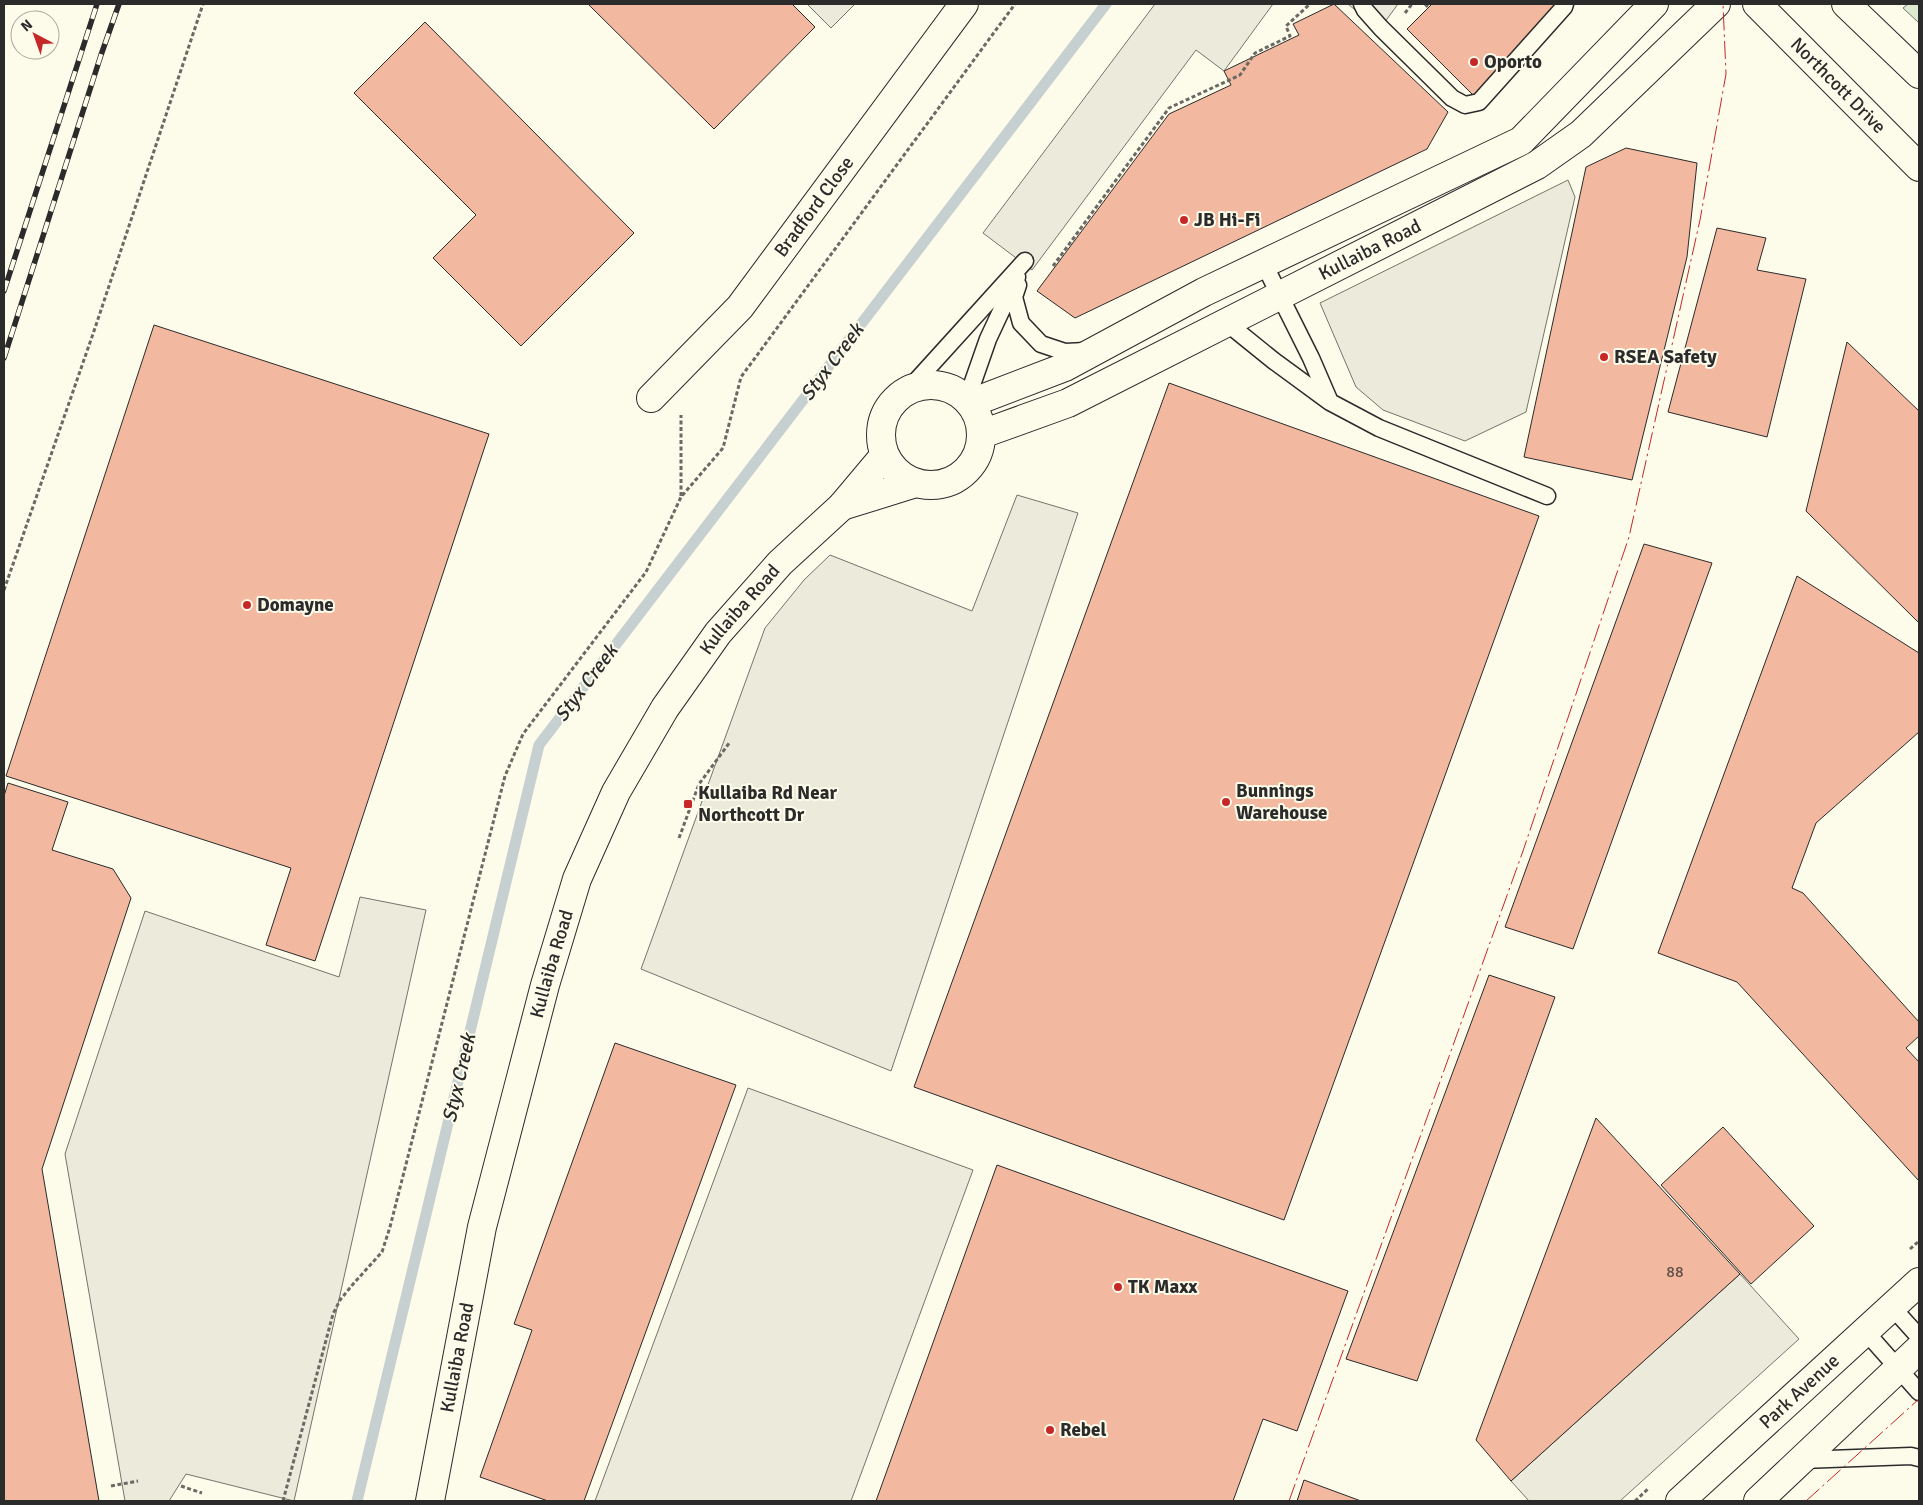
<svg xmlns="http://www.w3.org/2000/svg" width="1923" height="1505" viewBox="0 0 1923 1505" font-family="Signika,sans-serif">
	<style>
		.green { fill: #deebd1; stroke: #74746e }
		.parking { fill: #eceadb; stroke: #74746e }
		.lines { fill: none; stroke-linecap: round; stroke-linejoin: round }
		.stream { stroke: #c7d0d0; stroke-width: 11 }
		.building { fill: #f2b8a0; stroke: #2b2b2b }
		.service-casing { stroke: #2b2b2b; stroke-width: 19 }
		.minor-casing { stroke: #2b2b2b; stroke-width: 30 }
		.secondary-casing { stroke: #2b2b2b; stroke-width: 30 }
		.primary-casing { stroke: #2b2b2b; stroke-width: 30 }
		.path { stroke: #6a6964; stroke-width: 3; stroke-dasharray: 4 2.5; stroke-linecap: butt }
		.service { stroke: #fdfbea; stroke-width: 16 }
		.minor { stroke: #fdfbea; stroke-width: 28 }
		.secondary { stroke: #fdfbea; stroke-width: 28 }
		.primary { stroke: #fdfbea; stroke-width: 28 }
		.rail-casing { stroke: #2b2b2b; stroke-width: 5.5 }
		.rail { stroke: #fdfbea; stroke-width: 4; stroke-dasharray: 11; stroke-linecap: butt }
		.power { stroke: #c62828; stroke-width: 1; stroke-dasharray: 18 4 2.5 4; stroke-linecap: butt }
		.poi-dot { fill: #c62828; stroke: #fdfbea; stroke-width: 2 }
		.labels { text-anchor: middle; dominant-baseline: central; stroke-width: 4; stroke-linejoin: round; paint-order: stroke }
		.number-label { font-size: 16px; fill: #5d4e48 }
		.poi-label { font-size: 19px; font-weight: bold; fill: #2b2b2b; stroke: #fdfbea; text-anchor: start }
		.street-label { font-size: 19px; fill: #2b2b2b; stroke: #fdfbea }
		.water-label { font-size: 20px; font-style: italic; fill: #2b2b2b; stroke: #fdfbea }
	</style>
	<rect width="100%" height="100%" fill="#fdfbea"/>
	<path class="green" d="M 1908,4 L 1919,4 L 1919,23 L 1903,8 Z"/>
	<path class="parking" d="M 807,4 L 855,4 L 831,28 Z
		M 1155,4 L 1273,4 L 1224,71 L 1196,50 L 1032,270 L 983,233 Z
		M 1348,4 L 1398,4 L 1379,30 Z
		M 1568,180 L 1575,197 L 1526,412 L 1465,441 L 1383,410 L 1356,387 L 1320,303 Z
		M 1017,495 L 1078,513 L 891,1071 L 641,969 L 765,628 L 804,580 L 830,555 L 972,611 Z
		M 360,897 L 426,910 L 294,1501 L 186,1474 L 169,1501 L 125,1501 L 65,1154 L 145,911 L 339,977 Z
		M 748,1088 L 973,1170 L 851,1501 L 595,1501 Z
		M 1740,1274 L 1799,1339 L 1620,1501 L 1529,1501 L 1511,1481 Z"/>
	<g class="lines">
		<path class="stream" d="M 357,1501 L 539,745 L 1106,4"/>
	</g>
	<path class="building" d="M 588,4 L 792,4 L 815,27 L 714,129 Z
		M 1334,4 L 1448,112 L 1427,149 L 1075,318 L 1037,291 L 1169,114 L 1231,85 L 1224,71 L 1299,35 L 1293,24 Z
		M 1432,4 L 1554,4 L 1560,10 L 1474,96 L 1407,29 Z
		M 425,22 L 634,233 L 521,346 L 433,258 L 476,215 L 354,93 Z
		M 1626,148 L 1697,163 L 1687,257 L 1632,480 L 1524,457 L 1586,167 Z
		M 1717,228 L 1766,238 L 1757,270 L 1806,279 L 1767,437 L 1668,412 Z
		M 154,325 L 489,434 L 315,961 L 266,945 L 291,868 L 6,776 Z
		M 1847,342 L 1919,411 L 1919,623 L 1806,511 Z
		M 1169,383 L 1539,516 L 1284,1220 L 914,1087 Z
		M 1644,544 L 1712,563 L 1573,949 L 1505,927 Z
		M 1797,576 L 1919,653 L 1919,732 L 1816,823 L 1792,888 L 1803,893 L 1919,1022 L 1919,1036 L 1906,1048 L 1919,1062 L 1919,1181 L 1737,982 L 1658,953 Z
		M 8,783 L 68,802 L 52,850 L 113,869 L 131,898 L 42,1169 L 99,1501 L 4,1501 L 4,796 Z
		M 1489,975 L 1555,997 L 1417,1381 L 1346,1359 Z
		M 615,1043 L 736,1085 L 584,1501 L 548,1501 L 480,1477 L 532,1330 L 514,1324 Z
		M 1596,1118 L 1740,1274 L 1511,1481 L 1476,1440 Z
		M 1723,1127 L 1814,1226 L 1751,1284 L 1661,1185 Z
		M 997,1165 L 1348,1291 L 1297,1431 L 1263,1419 L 1233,1501 L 876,1501 Z
		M 1304,1480 L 1361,1501 L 1297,1501 Z"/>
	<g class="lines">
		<g class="service-casing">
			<path id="service" d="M 1362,4 L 1365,10 L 1381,28 L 1452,98 L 1465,105 L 1479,102 L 1564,7 L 1565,4
				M 1264,264 L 1311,358 L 1330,402
				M 1018,285 L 1014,297 L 1021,323 L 1041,344 L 1065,352 L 1086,351
				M 1227,323 L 1274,361 L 1330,402 L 1379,428 L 1547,496
				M 908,390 L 1025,261
				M 967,399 L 988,339 L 1017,277
				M 1892,1307 L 1919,1337
				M 1865,1331 L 1919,1392
				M 1802,1460 L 1911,1456 L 1919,1458"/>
		</g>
		<g class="minor-casing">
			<g id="minor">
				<circle cx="931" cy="435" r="50"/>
				<path id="s1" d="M 651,398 L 740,307 L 964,4"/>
				<path d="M 971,403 L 1065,367 L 1204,292 L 1521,141 L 1654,4"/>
				<path id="s2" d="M 982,434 L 1068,403 L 1537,165 L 1581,134 L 1716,4"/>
				<path d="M 842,506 L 916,483"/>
				<path id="s3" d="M 430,1501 L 482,1227 L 545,985 L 577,879 L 616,792 L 665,708 L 718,633 L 780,563 L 842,506 L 884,456"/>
			</g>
		</g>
		<g class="secondary-casing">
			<g id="secondary">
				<path id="s4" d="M 1680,1501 L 1919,1282"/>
				<path d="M 1758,1501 L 1919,1349"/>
			</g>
		</g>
		<g class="primary-casing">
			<g id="primary">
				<path id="s5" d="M 1757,4 L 1919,167"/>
				<path d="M 1846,4 L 1919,74"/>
			</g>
		</g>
		<path class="path" d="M 1425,4 L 1429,8
			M 1405,13 L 1412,4
			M 1053,266 L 1169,108 L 1240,75 L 1255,53 L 1290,36 L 1286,26 L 1310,4
			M 681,496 L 681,415
			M 4,590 L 94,331 L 203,4
			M 679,838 L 699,784 L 730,742
			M 1910,1249 L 1919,1241
			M 111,1486 L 138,1481
			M 181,1486 L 202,1493
			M 283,1501 L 333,1314 L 340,1300 L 354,1283 L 382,1252 L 390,1227 L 505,776 L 523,734 L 646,572 L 681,497 L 723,448 L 741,377 L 1015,4
			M 1635,1501 L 1649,1488"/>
		<use href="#service" class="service"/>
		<use href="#minor" class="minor"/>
		<use href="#secondary" class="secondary"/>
		<use href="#primary" class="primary"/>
		<g class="rail-casing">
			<path id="rail" d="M 4,291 L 97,4
				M 4,358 L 101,55 L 119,4"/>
		</g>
		<use href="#rail" class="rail"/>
		<path class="power" d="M 1289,1501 L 1523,851 L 1629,537 L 1700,220 L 1726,74 L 1723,4
			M 1806,1501 L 1919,1399"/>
	</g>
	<g class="poi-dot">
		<circle cx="1474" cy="62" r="5"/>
		<circle cx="1184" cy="220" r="5"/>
		<circle cx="1604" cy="357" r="5"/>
		<circle cx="247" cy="605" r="5"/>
		<circle cx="1226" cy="802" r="5"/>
		<rect x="683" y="799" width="10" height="10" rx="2.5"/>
		<circle cx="1118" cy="1287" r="5"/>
		<circle cx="1050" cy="1430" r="5"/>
	</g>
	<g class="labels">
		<g class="number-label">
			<text x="1675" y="1272">88</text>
		</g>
		<g class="poi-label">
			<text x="1484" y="62">Oporto</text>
			<text x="1194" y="220">JB Hi-Fi</text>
			<text x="1614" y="357">RSEA Safety</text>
			<text x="257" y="605">Domayne</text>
			<text x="1236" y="791">Bunnings<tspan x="1236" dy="22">Warehouse</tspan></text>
			<text x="698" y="793">Kullaiba Rd Near<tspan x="698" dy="22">Northcott Dr</tspan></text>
			<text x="1128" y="1287">TK Maxx</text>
			<text x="1060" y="1430">Rebel</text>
		</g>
		<g class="street-label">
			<text stroke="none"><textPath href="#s5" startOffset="115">Northcott Drive</textPath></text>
			<text stroke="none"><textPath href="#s1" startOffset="252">Bradford Close</textPath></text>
			<text stroke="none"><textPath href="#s2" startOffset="430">Kullaiba Road</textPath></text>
			<text stroke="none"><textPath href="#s3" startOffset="956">Kullaiba Road</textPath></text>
			<text stroke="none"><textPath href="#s3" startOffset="551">Kullaiba Road</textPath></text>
			<text stroke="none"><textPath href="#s3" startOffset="146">Kullaiba Road</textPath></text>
			<text stroke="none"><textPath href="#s4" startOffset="162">Park Avenue</textPath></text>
		</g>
		<g class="water-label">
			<text transform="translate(832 362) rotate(-53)">Styx Creek</text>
			<text transform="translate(586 683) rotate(-53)">Styx Creek</text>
			<text transform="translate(459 1078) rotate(-77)">Styx Creek</text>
		</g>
	</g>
	<rect width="1923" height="1505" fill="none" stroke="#2b2b2b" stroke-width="10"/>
	<g transform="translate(35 35) rotate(319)"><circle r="24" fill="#fdfbea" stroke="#a9a89e"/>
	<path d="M0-4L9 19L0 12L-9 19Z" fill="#c62828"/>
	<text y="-8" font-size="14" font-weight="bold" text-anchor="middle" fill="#2b2b2b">N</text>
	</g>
</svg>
